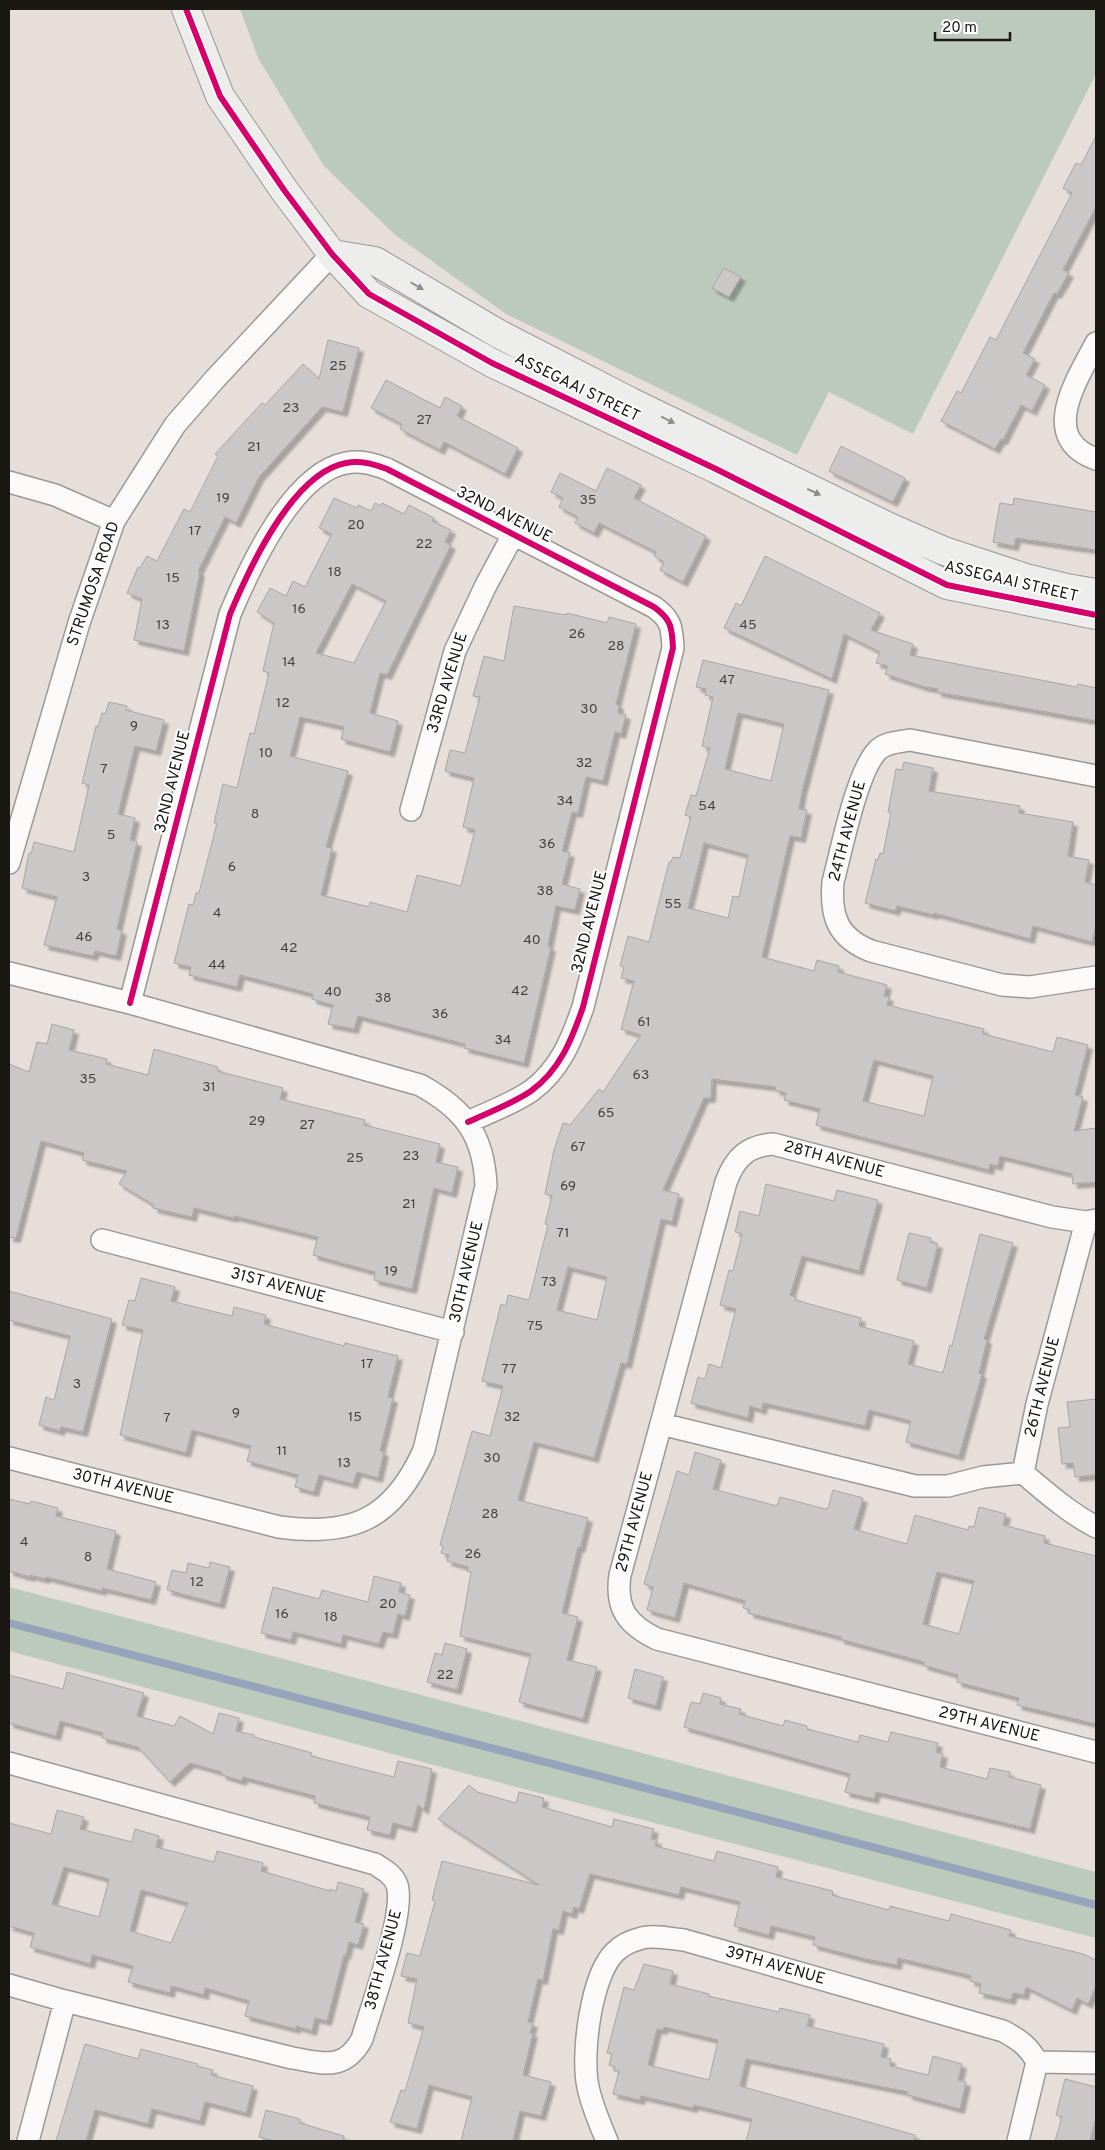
<svg xmlns="http://www.w3.org/2000/svg" width="1105" height="2150" viewBox="0 0 1105 2150" font-family="Overpass,sans-serif">
	<style>
		.green { fill: #bbcabb }
		.lines { fill: none; stroke-linecap: round; stroke-linejoin: round }
		.stream { stroke: #95a4ba; stroke-width: 8 }
		.building { fill: #ccc7c7; stroke: #aaa5a5; fill-rule: evenodd; filter: url(#shadow) }
		.street-casing { stroke: #9d9894; stroke-width: 24 }
		.secondary-casing { stroke: #9d9894; stroke-width: 30 }
		.street { stroke: #fbfaf9; stroke-width: 21 }
		.secondary { stroke: #ededeb; stroke-width: 28 }
		.cycleway-casing { stroke: #fff; stroke-width: 9 }
		.cycleway { stroke: #d6006c; stroke-width: 6 }
		.oneway { fill: #8e8d8a }
		.labels { text-anchor: middle; dominant-baseline: central; stroke-width: 4; stroke-linejoin: round; paint-order: stroke }
		.number-label { font-size: 14px; fill: #474340 }
		.street-label { font-size: 16px; fill: #1b1713; stroke: #fff }
	</style>
	<defs>
		<filter id="shadow"><feDropShadow dx="4.5" dy="4.5" stdDeviation="1" flood-color="#0004"/></filter>
	</defs>
	<rect width="100%" height="100%" fill="#e6ded9"/>
	<path class="green" d="M 240,9 L 1096,9 L 1096,74 L 913,434 L 829,392 L 797,455 L 506,314 L 394,234 L 324,166 L 258,58 Z
		M 9,1587 L 1096,1872 L 1096,1938 L 471,1775 L 9,1651 Z"/>
	<g class="lines">
		<path class="stream" d="M 9,1623 L 1096,1905"/>
	</g>
	<path class="building" d="M 1096,136 L 1096,207 L 1063,270 L 1069,273 L 1057,294 L 1054,293 L 1023,353 L 1035,359 L 1026,375 L 1045,385 L 1032,411 L 1021,405 L 1003,440 L 1001,439 L 995,449 L 941,421 L 957,391 L 961,393 L 990,337 L 996,340 L 1072,193 L 1063,188 L 1076,163 L 1081,165 Z
		M 724,268 L 741,277 L 729,297 L 712,288 Z
		M 328,340 L 359,348 L 343,412 L 322,407 L 259,477 L 236,523 L 225,517 L 198,571 L 200,572 L 184,651 L 134,640 L 142,599 L 127,593 L 138,567 L 140,568 L 147,556 L 157,561 L 184,509 L 190,512 L 218,456 L 215,454 L 262,403 L 265,405 L 303,364 L 319,379 Z
		M 386,380 L 440,408 L 445,397 L 462,406 L 457,416 L 518,448 L 505,474 L 444,442 L 440,450 L 400,429 L 402,424 L 371,408 Z
		M 841,446 L 905,478 L 893,502 L 829,471 Z
		M 607,468 L 641,485 L 634,498 L 706,536 L 683,582 L 660,570 L 664,562 L 654,556 L 656,552 L 599,523 L 594,533 L 575,523 L 578,517 L 559,507 L 563,498 L 551,492 L 560,473 L 596,491 Z
		M 334,498 L 357,508 L 358,505 L 371,511 L 375,503 L 381,506 L 382,503 L 404,514 L 409,505 L 434,518 L 432,521 L 451,530 L 445,542 L 451,545 L 387,675 L 380,673 L 370,713 L 398,721 L 390,752 L 341,739 L 344,727 L 300,717 L 290,756 L 348,771 L 326,847 L 332,848 L 321,895 L 369,907 L 370,902 L 407,912 L 417,875 L 461,886 L 475,830 L 463,827 L 474,778 L 445,771 L 450,750 L 465,753 L 480,697 L 473,696 L 484,656 L 504,661 L 514,606 L 566,615 L 567,613 L 607,623 L 609,617 L 636,624 L 616,704 L 619,705 L 618,713 L 626,715 L 621,734 L 615,732 L 603,781 L 586,777 L 578,813 L 572,812 L 562,851 L 570,853 L 562,884 L 580,889 L 575,910 L 556,906 L 548,946 L 551,947 L 524,1063 L 464,1048 L 465,1044 L 358,1016 L 354,1029 L 328,1024 L 333,1005 L 312,999 L 313,994 L 240,975 L 237,987 L 189,975 L 191,967 L 174,963 L 189,904 L 193,905 L 196,893 L 199,893 L 217,823 L 214,823 L 223,784 L 237,788 L 250,733 L 254,734 L 269,673 L 263,671 L 274,623 L 257,612 L 270,588 L 286,596 L 293,581 L 305,587 L 332,534 L 319,528 ZM 352,584 L 386,601 L 354,663 L 316,653 Z
		M 1014,498 L 1096,512 L 1096,550 L 1016,538 L 1014,546 L 993,542 L 1000,503 L 1013,505 Z
		M 765,556 L 880,613 L 871,630 L 913,644 L 910,655 L 1077,687 L 1078,684 L 1096,688 L 1096,721 L 937,692 L 938,689 L 925,687 L 885,674 L 888,666 L 876,663 L 880,652 L 844,634 L 832,679 L 724,628 L 736,603 L 741,606 Z
		M 703,660 L 829,690 L 802,791 L 799,809 L 807,810 L 801,838 L 790,836 L 762,957 L 814,971 L 817,960 L 839,966 L 838,972 L 887,985 L 884,996 L 889,997 L 887,1005 L 984,1029 L 983,1034 L 1053,1052 L 1057,1037 L 1088,1045 L 1075,1095 L 1083,1097 L 1074,1131 L 1096,1128 L 1096,1182 L 1073,1184 L 1072,1174 L 1000,1156 L 998,1166 L 990,1164 L 989,1170 L 816,1125 L 820,1109 L 784,1100 L 786,1093 L 775,1090 L 776,1087 L 712,1079 L 711,1098 L 704,1098 L 663,1190 L 679,1194 L 672,1222 L 661,1219 L 627,1364 L 621,1363 L 594,1458 L 534,1442 L 518,1500 L 588,1518 L 580,1548 L 578,1547 L 562,1613 L 578,1617 L 567,1660 L 597,1667 L 583,1719 L 519,1702 L 531,1654 L 460,1636 L 471,1572 L 467,1571 L 468,1567 L 447,1561 L 449,1555 L 441,1553 L 443,1546 L 440,1545 L 472,1431 L 490,1436 L 503,1386 L 482,1381 L 501,1304 L 506,1306 L 508,1295 L 529,1300 L 548,1225 L 545,1224 L 552,1196 L 545,1194 L 554,1150 L 563,1123 L 570,1125 L 599,1089 L 603,1092 L 641,1035 L 621,1029 L 634,981 L 621,978 L 624,967 L 620,966 L 628,936 L 649,942 L 669,862 L 671,862 L 673,857 L 680,858 L 691,817 L 685,815 L 691,795 L 696,796 L 710,748 L 702,746 L 713,697 L 705,695 L 706,689 L 696,687 ZM 738,713 L 784,724 L 771,781 L 725,769 ZM 704,843 L 748,855 L 739,897 L 733,896 L 728,918 L 688,908 ZM 874,1060 L 933,1076 L 924,1116 L 863,1101 ZM 568,1267 L 607,1277 L 597,1320 L 557,1310 Z
		M 109,702 L 127,706 L 126,710 L 164,720 L 156,751 L 135,746 L 118,814 L 135,818 L 130,840 L 137,842 L 117,929 L 122,931 L 116,956 L 95,951 L 93,956 L 44,945 L 57,897 L 22,888 L 29,853 L 31,854 L 34,842 L 74,852 L 89,785 L 82,783 L 96,726 L 98,727 L 102,713 L 105,714 Z
		M 904,762 L 933,768 L 929,791 L 1020,806 L 1019,813 L 1073,822 L 1068,856 L 1089,860 L 1085,882 L 1096,885 L 1096,925 L 1092,942 L 1033,926 L 1030,939 L 934,913 L 934,915 L 897,906 L 895,911 L 865,903 L 876,859 L 878,860 L 880,853 L 883,854 L 891,812 L 888,812 L 896,769 L 902,770 Z
		M 52,1024 L 74,1030 L 69,1050 L 107,1059 L 106,1064 L 148,1075 L 154,1049 L 218,1067 L 217,1071 L 283,1088 L 280,1099 L 365,1120 L 364,1125 L 440,1144 L 436,1162 L 458,1167 L 452,1193 L 434,1188 L 412,1289 L 374,1280 L 375,1272 L 313,1255 L 318,1237 L 234,1216 L 234,1218 L 194,1208 L 192,1217 L 153,1208 L 154,1205 L 119,1184 L 127,1171 L 82,1160 L 84,1153 L 41,1141 L 16,1238 L 9,1237 L 9,1064 L 29,1072 L 37,1042 L 47,1044 Z
		M 766,1184 L 834,1201 L 837,1190 L 878,1200 L 859,1271 L 802,1256 L 790,1295 L 796,1297 L 795,1300 L 861,1318 L 859,1326 L 914,1341 L 908,1364 L 943,1373 L 950,1345 L 952,1346 L 980,1234 L 1013,1243 L 984,1339 L 987,1340 L 979,1373 L 982,1374 L 959,1456 L 906,1442 L 911,1421 L 869,1410 L 865,1426 L 763,1403 L 762,1410 L 750,1406 L 748,1418 L 691,1403 L 698,1377 L 705,1379 L 709,1364 L 721,1368 L 736,1309 L 720,1305 L 729,1270 L 733,1271 L 742,1234 L 735,1232 L 740,1211 L 759,1216 Z
		M 909,1233 L 931,1238 L 930,1242 L 938,1244 L 927,1288 L 897,1280 Z
		M 141,1278 L 175,1287 L 171,1301 L 232,1316 L 234,1307 L 266,1315 L 264,1324 L 344,1346 L 345,1343 L 398,1356 L 388,1397 L 393,1398 L 380,1451 L 384,1452 L 378,1478 L 357,1472 L 353,1484 L 319,1475 L 314,1492 L 295,1487 L 298,1475 L 247,1461 L 251,1446 L 192,1430 L 186,1453 L 120,1435 L 143,1330 L 122,1325 L 129,1300 L 135,1301 Z
		M 9,1291 L 112,1319 L 83,1432 L 61,1427 L 60,1431 L 39,1425 L 46,1397 L 54,1400 L 70,1336 L 9,1320 Z
		M 1096,1399 L 1096,1475 L 1075,1477 L 1073,1463 L 1062,1464 L 1058,1428 L 1070,1427 L 1067,1402 Z
		M 695,1452 L 721,1460 L 713,1489 L 777,1506 L 780,1497 L 825,1509 L 828,1508 L 833,1490 L 863,1498 L 854,1529 L 907,1544 L 915,1515 L 968,1530 L 969,1526 L 974,1527 L 979,1507 L 1006,1514 L 1003,1525 L 1045,1536 L 1044,1543 L 1096,1556 L 1096,1724 L 1017,1705 L 1019,1698 L 957,1682 L 958,1675 L 923,1665 L 924,1662 L 840,1639 L 841,1637 L 749,1613 L 750,1610 L 743,1608 L 745,1601 L 684,1583 L 675,1618 L 647,1610 L 653,1587 L 644,1584 L 677,1471 L 689,1475 ZM 937,1572 L 974,1581 L 959,1634 L 923,1624 Z
		M 9,1499 L 30,1504 L 31,1501 L 58,1508 L 56,1516 L 116,1531 L 107,1569 L 156,1582 L 151,1600 L 102,1588 L 102,1591 L 46,1577 L 45,1579 L 30,1575 L 30,1577 L 9,1571 Z
		M 210,1562 L 230,1567 L 220,1604 L 167,1590 L 172,1570 L 186,1573 L 188,1563 L 209,1568 Z
		M 374,1576 L 401,1583 L 399,1592 L 410,1595 L 405,1616 L 398,1614 L 393,1634 L 383,1632 L 379,1644 L 343,1635 L 341,1644 L 293,1632 L 291,1640 L 261,1633 L 273,1587 L 319,1599 L 322,1590 L 368,1602 Z
		M 445,1643 L 467,1649 L 457,1690 L 427,1682 L 435,1653 L 442,1655 Z
		M 635,1669 L 663,1677 L 656,1706 L 628,1698 Z
		M 67,1672 L 144,1693 L 137,1716 L 174,1726 L 180,1716 L 213,1734 L 219,1713 L 239,1718 L 236,1731 L 254,1735 L 254,1737 L 312,1753 L 311,1756 L 394,1777 L 398,1761 L 432,1769 L 424,1810 L 418,1805 L 412,1828 L 393,1823 L 390,1835 L 367,1830 L 370,1817 L 314,1803 L 315,1796 L 243,1777 L 242,1781 L 222,1775 L 222,1772 L 190,1763 L 170,1782 L 138,1747 L 102,1738 L 103,1733 L 60,1721 L 56,1736 L 9,1723 L 9,1675 L 63,1689 Z
		M 703,1693 L 721,1698 L 720,1704 L 741,1709 L 739,1714 L 783,1726 L 785,1720 L 807,1726 L 807,1729 L 858,1742 L 860,1735 L 888,1742 L 891,1732 L 938,1743 L 936,1752 L 943,1754 L 940,1767 L 987,1779 L 990,1768 L 1010,1772 L 1009,1777 L 1041,1785 L 1030,1829 L 876,1792 L 874,1799 L 845,1792 L 850,1774 L 684,1727 L 691,1702 L 700,1704 Z
		M 469,1785 L 477,1792 L 516,1803 L 519,1792 L 544,1798 L 542,1807 L 612,1827 L 614,1819 L 654,1829 L 651,1839 L 657,1840 L 655,1846 L 714,1861 L 717,1851 L 778,1867 L 776,1877 L 833,1891 L 832,1895 L 889,1910 L 890,1906 L 949,1921 L 951,1914 L 1011,1930 L 1009,1936 L 1083,1954 L 1096,1960 L 1096,1986 L 1088,2004 L 1077,1998 L 1072,2010 L 1026,1987 L 1024,1995 L 1013,1993 L 1011,2000 L 979,1993 L 981,1984 L 970,1981 L 971,1976 L 956,1972 L 898,1958 L 897,1965 L 866,1959 L 813,1945 L 815,1937 L 771,1926 L 769,1935 L 734,1926 L 740,1902 L 681,1887 L 679,1895 L 590,1874 L 579,1909 L 574,1907 L 572,1914 L 563,1911 L 559,1930 L 553,1929 L 543,1980 L 538,1979 L 528,2022 L 533,2023 L 530,2033 L 533,2033 L 523,2075 L 551,2082 L 541,2116 L 520,2111 L 513,2141 L 461,2141 L 472,2097 L 429,2085 L 417,2129 L 390,2122 L 401,2090 L 405,2091 L 424,2027 L 408,2023 L 417,1979 L 401,1976 L 407,1953 L 420,1956 L 435,1901 L 432,1900 L 442,1861 L 539,1885 L 438,1819 Z
		M 57,1810 L 84,1817 L 80,1829 L 132,1842 L 135,1829 L 159,1836 L 156,1847 L 214,1862 L 217,1851 L 263,1863 L 261,1871 L 265,1872 L 330,1891 L 330,1889 L 336,1891 L 338,1882 L 364,1889 L 355,1922 L 364,1924 L 358,1945 L 349,1942 L 346,1955 L 344,1955 L 327,2021 L 315,2018 L 312,2031 L 296,2026 L 296,2029 L 245,2016 L 249,2001 L 205,1988 L 204,1995 L 171,1986 L 170,1993 L 128,1982 L 133,1966 L 92,1955 L 90,1964 L 30,1947 L 34,1933 L 9,1926 L 9,1823 L 51,1834 ZM 64,1867 L 109,1879 L 99,1917 L 52,1904 ZM 141,1890 L 188,1903 L 171,1943 L 130,1931 Z
		M 644,1964 L 673,1971 L 670,1984 L 709,1994 L 708,1996 L 779,2012 L 780,2008 L 810,2015 L 807,2026 L 884,2044 L 881,2057 L 891,2059 L 890,2066 L 928,2075 L 933,2056 L 962,2064 L 958,2080 L 966,2082 L 960,2109 L 908,2095 L 908,2092 L 746,2059 L 740,2086 L 915,2135 L 915,2141 L 746,2141 L 752,2119 L 694,2105 L 693,2108 L 641,2096 L 640,2100 L 613,2094 L 619,2071 L 614,2071 L 615,2067 L 609,2065 L 612,2054 L 607,2053 L 624,1987 L 634,1990 ZM 664,2027 L 718,2040 L 709,2080 L 648,2065 L 657,2029 L 663,2030 Z
		M 85,2044 L 138,2059 L 141,2049 L 198,2064 L 197,2066 L 213,2070 L 211,2075 L 253,2086 L 246,2113 L 205,2102 L 200,2121 L 152,2109 L 148,2124 L 95,2110 L 86,2141 L 56,2141 Z
		M 1065,2079 L 1096,2087 L 1096,2117 L 1090,2141 L 1055,2141 L 1062,2117 L 1056,2115 Z
		M 266,2110 L 300,2119 L 300,2123 L 344,2136 L 343,2141 L 274,2141 L 259,2137 Z"/>
	<g class="lines">
		<g class="street-casing">
			<path id="street" d="M 1096,343 C 1078,378 1037,438 1096,459
				M 9,482 L 55,495 L 114,521
				M 1096,776 L 910,740 C 899,742 886,742 878,750 C 857,770 841,852 833,882 C 830,917 838,938 871,951 L 1002,985 L 1030,987 L 1096,977
				M 411,810 L 455,651 L 485,587 L 513,535
				M 9,863 L 79,623 L 114,521 L 175,425 L 215,379 L 332,254
				M 9,973 L 130,1003 L 420,1085 C 464,1109 484,1135 486,1186 L 424,1450 C 393,1519 353,1537 279,1527 L 9,1458
				M 130,1003 L 230,614 C 249,569 292,473 346,463 C 361,460 373,464 387,469 L 654,607 C 671,619 672,627 673,648 L 583,1007 C 572,1039 560,1070 531,1091 C 512,1104 489,1112 468,1122
				M 1096,1220 L 1086,1222 L 1037,1404 L 1023,1473 C 1047,1493 1068,1512 1096,1527
				M 102,1240 L 453,1332
				M 661,1424 L 726,1182 C 735,1158 747,1146 773,1144 L 1052,1217 L 1086,1222
				M 1023,1473 L 983,1477 L 948,1486 L 915,1486 L 661,1424 L 620,1575 C 615,1609 628,1625 657,1639 L 1096,1752
				M 9,1763 L 375,1864 C 384,1870 393,1874 397,1885 C 406,1912 371,2008 362,2039 C 344,2072 323,2063 292,2058 L 65,2001 L 9,1985
				M 1037,2062 L 1096,2063
				M 28,2141 L 65,2001
				M 607,2141 C 600,2124 592,2106 588,2087 C 581,2055 591,1975 615,1952 C 621,1946 631,1941 639,1939 C 652,1934 671,1939 684,1940 L 1003,2031 C 1018,2039 1029,2046 1037,2062 L 1018,2141"/>
		</g>
		<g class="secondary-casing">
			<path id="secondary" d="M 186,9 L 220,96 L 284,190 L 332,254 L 369,294 L 492,363 L 716,469 L 947,585 L 1096,615
				M 332,254 L 375,261 L 497,333 L 631,402 L 889,527 L 944,551 L 1026,578 L 1067,588 L 1096,593"/>
		</g>
		<use href="#street" class="street"/>
		<use href="#secondary" class="secondary"/>
		<g class="cycleway-casing">
			<path id="cycleway" d="M 186,9 L 220,96 L 284,190 L 332,254 L 369,294 L 492,363 L 716,469 L 947,585 L 1096,615
				M 130,1003 L 230,614 C 249,569 292,473 346,463 C 361,460 373,464 387,469 L 654,607 C 671,619 672,627 673,648 L 583,1007 C 572,1039 560,1070 531,1091 C 512,1104 489,1112 468,1122"/>
		</g>
		<use href="#cycleway" class="cycleway"/>
	</g>
	<defs><path id="oneway-solid" d="M-6-.8H1V-3.2L6.5 0L1 3.2V.8H-6Z" transform="scale(1.25)"/></defs>
	<g class="oneway">
		<use href="#oneway-solid" transform="translate(417 286) rotate(30)"/>
		<use href="#oneway-solid" transform="translate(668 420) rotate(26)"/>
		<use href="#oneway-solid" transform="translate(814 492) rotate(25)"/>
	</g>
	<g class="labels">
		<g class="number-label">
			<text x="338" y="366">25</text>
			<text x="291" y="408">23</text>
			<text x="424" y="420">27</text>
			<text x="254" y="447">21</text>
			<text x="223" y="498">19</text>
			<text x="588" y="500">35</text>
			<text x="356" y="525">20</text>
			<text x="195" y="531">17</text>
			<text x="424" y="544">22</text>
			<text x="335" y="572">18</text>
			<text x="173" y="578">15</text>
			<text x="299" y="609">16</text>
			<text x="163" y="625">13</text>
			<text x="748" y="625">45</text>
			<text x="577" y="634">26</text>
			<text x="616" y="646">28</text>
			<text x="289" y="662">14</text>
			<text x="727" y="680">47</text>
			<text x="283" y="703">12</text>
			<text x="589" y="709">30</text>
			<text x="134" y="726">9</text>
			<text x="266" y="753">10</text>
			<text x="584" y="763">32</text>
			<text x="104" y="769">7</text>
			<text x="565" y="801">34</text>
			<text x="707" y="806">54</text>
			<text x="255" y="814">8</text>
			<text x="111" y="835">5</text>
			<text x="547" y="844">36</text>
			<text x="232" y="867">6</text>
			<text x="86" y="877">3</text>
			<text x="545" y="891">38</text>
			<text x="673" y="904">55</text>
			<text x="217" y="913">4</text>
			<text x="84" y="937">46</text>
			<text x="532" y="940">40</text>
			<text x="289" y="948">42</text>
			<text x="217" y="965">44</text>
			<text x="520" y="991">42</text>
			<text x="333" y="992">40</text>
			<text x="383" y="998">38</text>
			<text x="440" y="1014">36</text>
			<text x="644" y="1022">61</text>
			<text x="503" y="1040">34</text>
			<text x="641" y="1075">63</text>
			<text x="88" y="1079">35</text>
			<text x="209" y="1087">31</text>
			<text x="606" y="1113">65</text>
			<text x="257" y="1121">29</text>
			<text x="307" y="1125">27</text>
			<text x="578" y="1147">67</text>
			<text x="411" y="1156">23</text>
			<text x="355" y="1158">25</text>
			<text x="568" y="1186">69</text>
			<text x="409" y="1204">21</text>
			<text x="563" y="1233">71</text>
			<text x="391" y="1271">19</text>
			<text x="549" y="1282">73</text>
			<text x="535" y="1326">75</text>
			<text x="367" y="1364">17</text>
			<text x="509" y="1369">77</text>
			<text x="77" y="1384">3</text>
			<text x="236" y="1413">9</text>
			<text x="355" y="1417">15</text>
			<text x="512" y="1417">32</text>
			<text x="167" y="1418">7</text>
			<text x="282" y="1451">11</text>
			<text x="492" y="1458">30</text>
			<text x="344" y="1463">13</text>
			<text x="490" y="1514">28</text>
			<text x="24" y="1542">4</text>
			<text x="473" y="1554">26</text>
			<text x="88" y="1557">8</text>
			<text x="197" y="1582">12</text>
			<text x="388" y="1604">20</text>
			<text x="282" y="1614">16</text>
			<text x="331" y="1617">18</text>
			<text x="445" y="1675">22</text>
		</g>
		<g class="street-label">
			<text transform="translate(577 388) rotate(26)">ASSEGAAI STREET</text>
			<text transform="translate(504 515) rotate(27)">32ND AVENUE</text>
			<text transform="translate(1011 582) rotate(13)">ASSEGAAI STREET</text>
			<text transform="translate(94 584) rotate(-71)">STRUMOSA ROAD</text>
			<text transform="translate(448 683) rotate(-73)">33RD AVENUE</text>
			<text transform="translate(173 782) rotate(-76)">32ND AVENUE</text>
			<text transform="translate(848 831) rotate(-75)">24TH AVENUE</text>
			<text transform="translate(590 922) rotate(-76)">32ND AVENUE</text>
			<text transform="translate(834 1160) rotate(15)">28TH AVENUE</text>
			<text transform="translate(467 1272) rotate(-77)">30TH AVENUE</text>
			<text transform="translate(278 1286) rotate(15)">31ST AVENUE</text>
			<text transform="translate(1043 1387) rotate(-76)">26TH AVENUE</text>
			<text transform="translate(123 1487) rotate(14)">30TH AVENUE</text>
			<text transform="translate(635 1522) rotate(-75)">29TH AVENUE</text>
			<text transform="translate(989 1725) rotate(14)">29TH AVENUE</text>
			<text transform="translate(384 1960) rotate(-75)">38TH AVENUE</text>
			<text transform="translate(775 1966) rotate(16)">39TH AVENUE</text>
		</g>
	</g>
	<rect width="1105" height="2150" fill="none" stroke="#1b1713" stroke-width="20"/>
	<path d="M935 32v8h75v-8" fill="none" stroke="#1b1713" stroke-width="2.5"/>
	<text x="942" y="32" font-size="15" fill="#1b1713" stroke="#ffffff" stroke-width="4" paint-order="stroke">20 m</text>
</svg>
